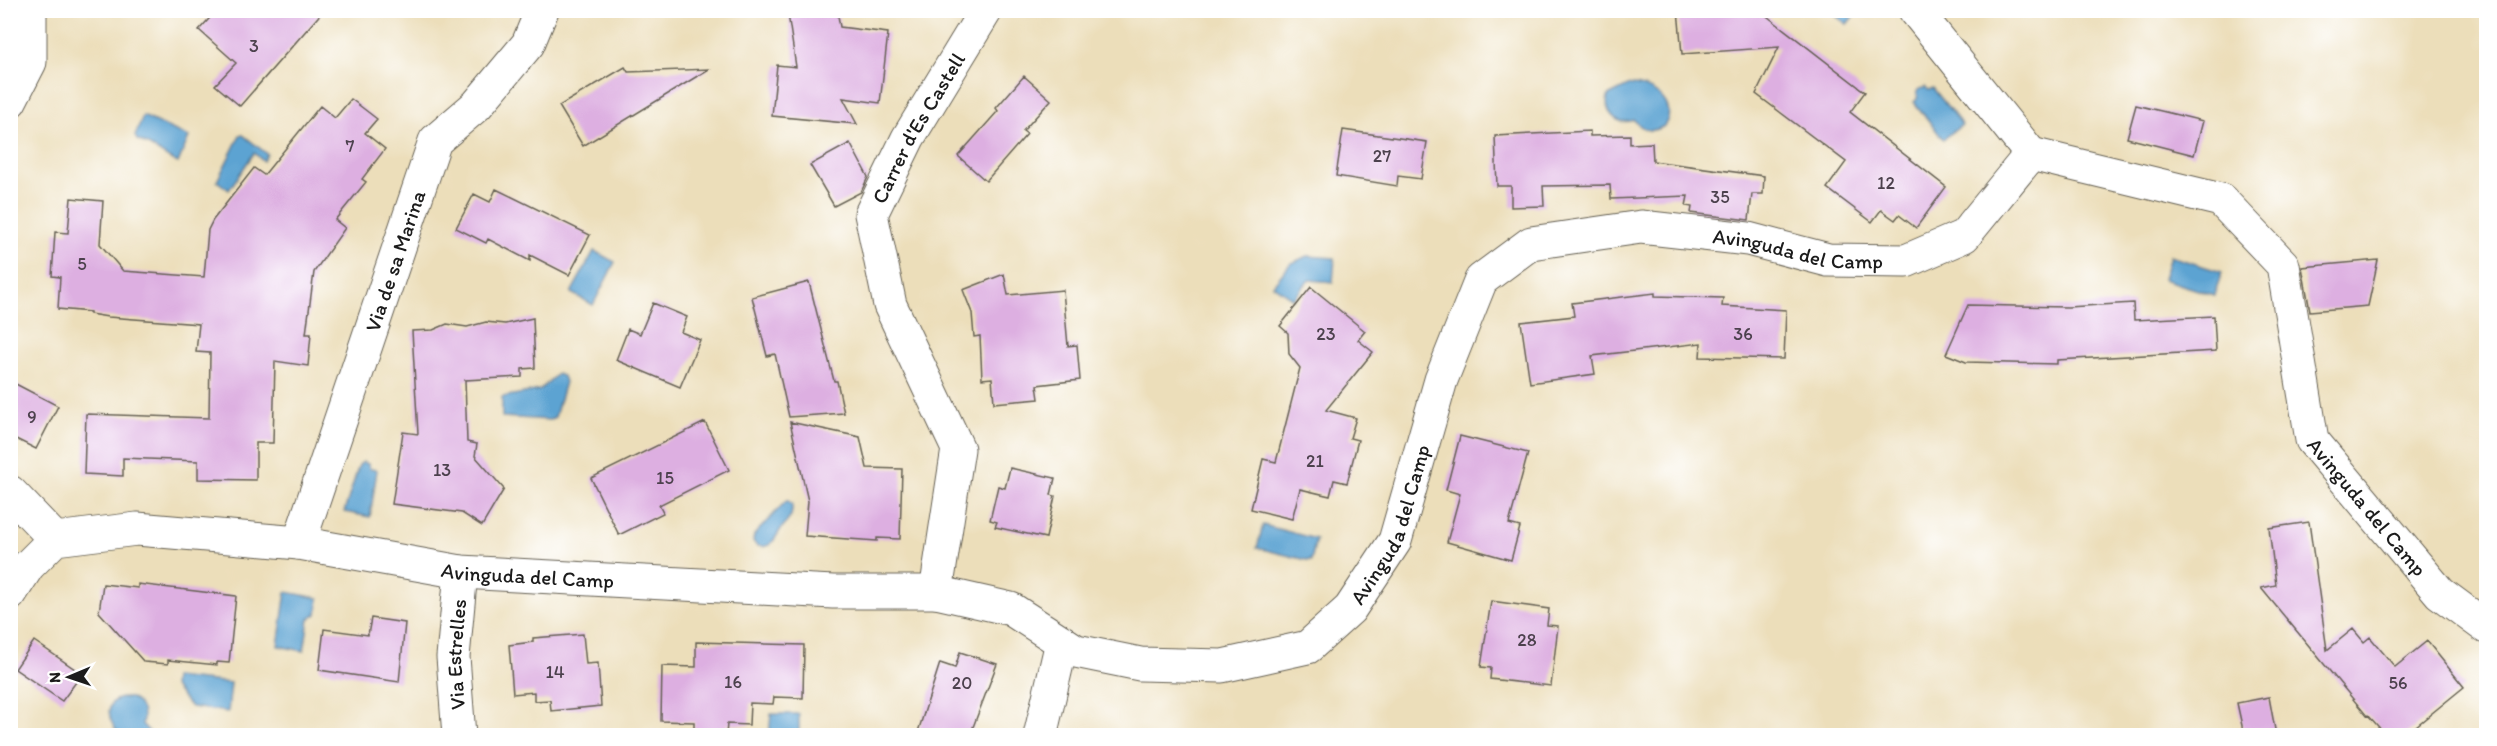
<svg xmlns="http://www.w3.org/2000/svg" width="2497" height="746" viewBox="0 0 2497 746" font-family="Itim,sans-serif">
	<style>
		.water { fill: #5ca3d2; stroke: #3c6077; stroke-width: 1.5 }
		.building { fill: #ddafe1 }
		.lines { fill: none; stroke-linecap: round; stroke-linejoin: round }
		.minor-casing { stroke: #656053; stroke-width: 35 }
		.minor { stroke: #fff; stroke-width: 33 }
		.labels { text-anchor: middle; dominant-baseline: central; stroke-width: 6; stroke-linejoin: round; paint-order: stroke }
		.number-label { font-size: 18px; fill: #4c414d }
		.street-label { font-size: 21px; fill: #1c1c1c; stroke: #fff }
	</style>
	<rect width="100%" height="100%" fill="#fff"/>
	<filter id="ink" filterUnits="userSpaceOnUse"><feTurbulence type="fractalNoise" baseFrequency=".0167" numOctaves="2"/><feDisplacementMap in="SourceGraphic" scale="12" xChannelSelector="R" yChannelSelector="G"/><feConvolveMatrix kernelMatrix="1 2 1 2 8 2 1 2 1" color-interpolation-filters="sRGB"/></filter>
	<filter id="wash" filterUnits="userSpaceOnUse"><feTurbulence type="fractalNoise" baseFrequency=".008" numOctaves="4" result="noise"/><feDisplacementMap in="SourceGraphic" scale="24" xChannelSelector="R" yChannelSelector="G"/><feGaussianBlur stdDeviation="1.35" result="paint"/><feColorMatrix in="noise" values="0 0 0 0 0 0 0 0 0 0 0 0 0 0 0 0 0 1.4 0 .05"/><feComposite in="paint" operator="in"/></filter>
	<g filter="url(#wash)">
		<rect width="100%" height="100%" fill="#ecdeba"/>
		<path class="water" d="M 1829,11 L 1858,10 L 1858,11 L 1847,24 Z
			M 1630,85 C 1651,84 1680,104 1664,126 C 1651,134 1643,130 1634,120 C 1617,126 1604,113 1608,96 Z
			M 1925,87 L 1929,90 L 1933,88 L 1962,125 L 1943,139 L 1914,102 L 1917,99 L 1918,90 Z
			M 143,116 L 189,137 L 178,163 C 163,157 153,145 137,140 L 135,136 Z
			M 240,135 L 243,135 L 267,154 L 263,161 L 254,153 L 229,190 L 217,181 Z
			M 594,251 L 615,262 L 593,305 L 571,293 Z
			M 1307,256 L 1335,258 L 1333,282 L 1309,280 L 1293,299 L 1273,285 L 1290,264 Z
			M 2170,256 L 2222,272 L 2214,295 L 2163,279 Z
			M 557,374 L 563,376 L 565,382 L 555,417 L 550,420 L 502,417 L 502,397 L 540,390 Z
			M 363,462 L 368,464 L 370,469 L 377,470 L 370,517 L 344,512 L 359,465 Z
			M 787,500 L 792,504 C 793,518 789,519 781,529 C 774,539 771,551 756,545 L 753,541 L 754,535 Z
			M 1263,525 L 1316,539 L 1311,561 L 1257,548 Z
			M 286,592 L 319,598 L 317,614 L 309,619 L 304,651 L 278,646 Z
			M 174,677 L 231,683 L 228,712 L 191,707 L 173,686 Z
			M 131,698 C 142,704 145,712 142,724 L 152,735 L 120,735 C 107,720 101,696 131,698 Z
			M 771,714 L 799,714 L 799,735 L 769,735 Z"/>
		<g id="blocks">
			<path class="building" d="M 217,10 L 324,10 L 240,106 L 215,85 L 236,63 L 199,30 Z
				M 794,10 L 837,10 L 840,27 L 888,33 L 880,103 L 843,98 L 857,124 L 772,116 L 777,65 L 796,67 L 788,14 L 795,14 Z
				M 1678,10 L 1759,10 L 1865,92 L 1850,112 L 1946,187 L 1916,228 L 1899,215 L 1895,220 L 1881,210 L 1872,222 L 1827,188 L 1846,162 L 1756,94 L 1779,47 L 1682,54 Z
				M 625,67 L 628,72 L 709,69 L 583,146 L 559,106 Z
				M 1024,76 L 1051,100 L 1023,131 L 1027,134 L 986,181 L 958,156 L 998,111 L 996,108 Z
				M 351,99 L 377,119 L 365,133 L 385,149 L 362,179 L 366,182 L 335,220 L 345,228 L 314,272 L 306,334 L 311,334 L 308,366 L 275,361 L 273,443 L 256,443 L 256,480 L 198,479 L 198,461 L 123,458 L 123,476 L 84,474 L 86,414 L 209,418 L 210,353 L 196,352 L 199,324 L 108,317 L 90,314 L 90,312 L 58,309 L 60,277 L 52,276 L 55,232 L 68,233 L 71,198 L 103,201 L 100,244 L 123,271 L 204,277 L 208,230 L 213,220 L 254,168 L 264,175 L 320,106 L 335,118 Z
				M 2136,105 L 2203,121 L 2194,155 L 2127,138 Z
				M 1343,130 L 1427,142 L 1421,179 L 1398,176 L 1397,186 L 1336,176 Z
				M 1590,131 L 1590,136 L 1630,135 L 1630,144 L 1652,143 L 1653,161 L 1764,176 L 1763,194 L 1752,194 L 1749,220 L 1691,213 L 1692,207 L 1686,206 L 1688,196 L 1611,199 L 1610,185 L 1543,186 L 1544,206 L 1511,207 L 1511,186 L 1497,186 L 1495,136 Z
				M 850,143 L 868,177 L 861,192 L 834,206 L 810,165 Z
				M 496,189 L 590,235 L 569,275 L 530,255 L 530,261 L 488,239 L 486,243 L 456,228 L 474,194 L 490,202 Z
				M 2378,260 L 2368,306 L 2310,311 L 2302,267 Z
				M 1004,274 L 1008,295 L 1063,290 L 1068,346 L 1077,345 L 1080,380 L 1037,385 L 1039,399 L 994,403 L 992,378 L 982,379 L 980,336 L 974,337 L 972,313 L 963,290 Z
				M 809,282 L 834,381 L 837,381 L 844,413 L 789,417 L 775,354 L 767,356 L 752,297 Z
				M 1311,287 L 1365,331 L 1358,340 L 1373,352 L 1326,410 L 1356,418 L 1350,438 L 1358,440 L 1347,483 L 1334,480 L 1330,496 L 1300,489 L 1292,519 L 1251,509 L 1263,459 L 1276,462 L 1300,368 L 1289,354 L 1288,333 L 1280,326 Z
				M 1655,293 L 1655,296 L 1723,298 L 1722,306 L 1786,310 L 1784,359 L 1700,357 L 1701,343 L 1592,356 L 1595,374 L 1530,383 L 1521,322 L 1574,316 L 1572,303 Z
				M 653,303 L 687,317 L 681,332 L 700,340 L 680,387 L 616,360 L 628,329 L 640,334 Z
				M 2133,303 L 2134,320 L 2214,316 L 2216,351 L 2057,360 L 2057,364 L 1966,362 L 1946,354 L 1968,305 L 2068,307 Z
				M 533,318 L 535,368 L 522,369 L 522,377 L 465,380 L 467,442 L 477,444 L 475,456 L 504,489 L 482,526 L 462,513 L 392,504 L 403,432 L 418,434 L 412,331 L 433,330 L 447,324 L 467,327 L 486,322 L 505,324 Z
				M 10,381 L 58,406 L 36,449 L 10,436 Z
				M 705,422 L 729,470 L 659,505 L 663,513 L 619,535 L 591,478 Z
				M 790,422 L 860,437 L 867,468 L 902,469 L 900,539 L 877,538 L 877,541 L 805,536 L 808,501 Z
				M 1460,436 L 1528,453 L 1509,524 L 1520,527 L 1511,560 L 1447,542 L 1460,494 L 1446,490 Z
				M 1010,468 L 1055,478 L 1051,495 L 1055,496 L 1046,538 L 995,527 L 997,522 L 990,520 L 998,486 L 1005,488 Z
				M 2309,522 L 2327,650 L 2353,629 L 2364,642 L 2370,637 L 2395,667 L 2427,641 L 2464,687 L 2405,735 L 2386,735 L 2368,715 L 2367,716 L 2261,588 L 2276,585 L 2269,528 Z
				M 103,584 L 138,588 L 138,584 L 236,596 L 229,663 L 217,662 L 217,665 L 168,660 L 168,664 L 144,662 L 99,612 Z
				M 1491,601 L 1549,609 L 1547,625 L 1558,626 L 1551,686 L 1490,679 L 1491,668 L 1481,667 Z
				M 371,618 L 405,623 L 399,682 L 319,670 L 324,629 L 368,635 Z
				M 583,634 L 586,664 L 598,663 L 601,706 L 551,711 L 550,700 L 534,701 L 534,692 L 513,694 L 509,645 L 533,642 L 533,638 Z
				M 34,641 L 82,674 L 62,701 L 15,669 Z
				M 696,642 L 804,645 L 803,698 L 774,697 L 773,704 L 750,703 L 749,725 L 727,724 L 726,735 L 694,735 L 694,722 L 661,721 L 662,666 L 696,667 Z
				M 960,652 L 997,664 L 970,735 L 917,735 L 940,663 L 955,668 Z
				M 2269,697 L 2276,735 L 2244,735 L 2237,703 Z"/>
		</g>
	</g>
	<g filter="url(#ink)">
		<use href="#blocks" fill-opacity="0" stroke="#656053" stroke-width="1.5"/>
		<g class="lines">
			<g class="minor-casing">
				<g id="minor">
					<path d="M 1915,10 L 2031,154"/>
					<path d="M 10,101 L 30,62 L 30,10"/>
					<path d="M 10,492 L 55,539"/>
					<path id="s1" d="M 299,543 L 435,141 L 477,105 L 528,44 L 542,10"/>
					<path id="s2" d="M 936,592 L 958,449 L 890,305 L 871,214 L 908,138 L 986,10"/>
					<path id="s3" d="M 10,594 L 28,566 L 55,539 L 137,529 L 299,543 L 461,572 L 833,592 L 936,592 L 1011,609 L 1076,651 L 1140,664 L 1222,666 L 1308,647 L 1350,609 L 1395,541 L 1441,380 L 1481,280 L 1531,243 L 1641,227 L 1748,239 L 1828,260 L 1906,261 L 1964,236 L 2031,154 L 2221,200 L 2283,265 L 2312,440 L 2440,593 L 2486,627"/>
					<path id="s4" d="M 459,736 L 453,657 L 461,572"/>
					<path d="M 1040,736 L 1062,642"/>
				</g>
			</g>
			<use href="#minor" class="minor"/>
		</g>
	</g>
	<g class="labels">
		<g class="number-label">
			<text x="254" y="46">3</text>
			<text x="350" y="146">7</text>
			<text x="1382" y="156">27</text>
			<text x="1886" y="183">12</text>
			<text x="1720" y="197">35</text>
			<text x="82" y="264">5</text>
			<text x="1326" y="334">23</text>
			<text x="1743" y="334">36</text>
			<text x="32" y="417">9</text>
			<text x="1315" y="461">21</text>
			<text x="442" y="470">13</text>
			<text x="665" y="478">15</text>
			<text x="1527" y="640">28</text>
			<text x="555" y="672">14</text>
			<text x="733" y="682">16</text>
			<text x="962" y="683">20</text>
			<text x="2398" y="683">56</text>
		</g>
		<g class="street-label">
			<text stroke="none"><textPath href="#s2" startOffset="495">Carrer d'Es Castell</textPath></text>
			<text stroke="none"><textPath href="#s3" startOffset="2092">Avinguda del Camp</textPath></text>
			<text stroke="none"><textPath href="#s1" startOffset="298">Via de sa Marina</textPath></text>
			<text stroke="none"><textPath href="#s3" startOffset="2920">Avinguda del Camp</textPath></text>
			<text stroke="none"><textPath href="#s3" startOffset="1498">Avinguda del Camp</textPath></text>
			<text stroke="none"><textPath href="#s3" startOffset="548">Avinguda del Camp</textPath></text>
			<text stroke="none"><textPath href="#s4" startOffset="82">Via Estrelles</textPath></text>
		</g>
	</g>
	<rect width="2497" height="746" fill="none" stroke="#fff" stroke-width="36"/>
	<g transform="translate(69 677) rotate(268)" stroke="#ffffff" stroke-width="4.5" paint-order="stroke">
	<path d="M0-4.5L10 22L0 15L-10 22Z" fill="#1c1c1c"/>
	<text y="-9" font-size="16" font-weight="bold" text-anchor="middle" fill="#1c1c1c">N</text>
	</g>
</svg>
